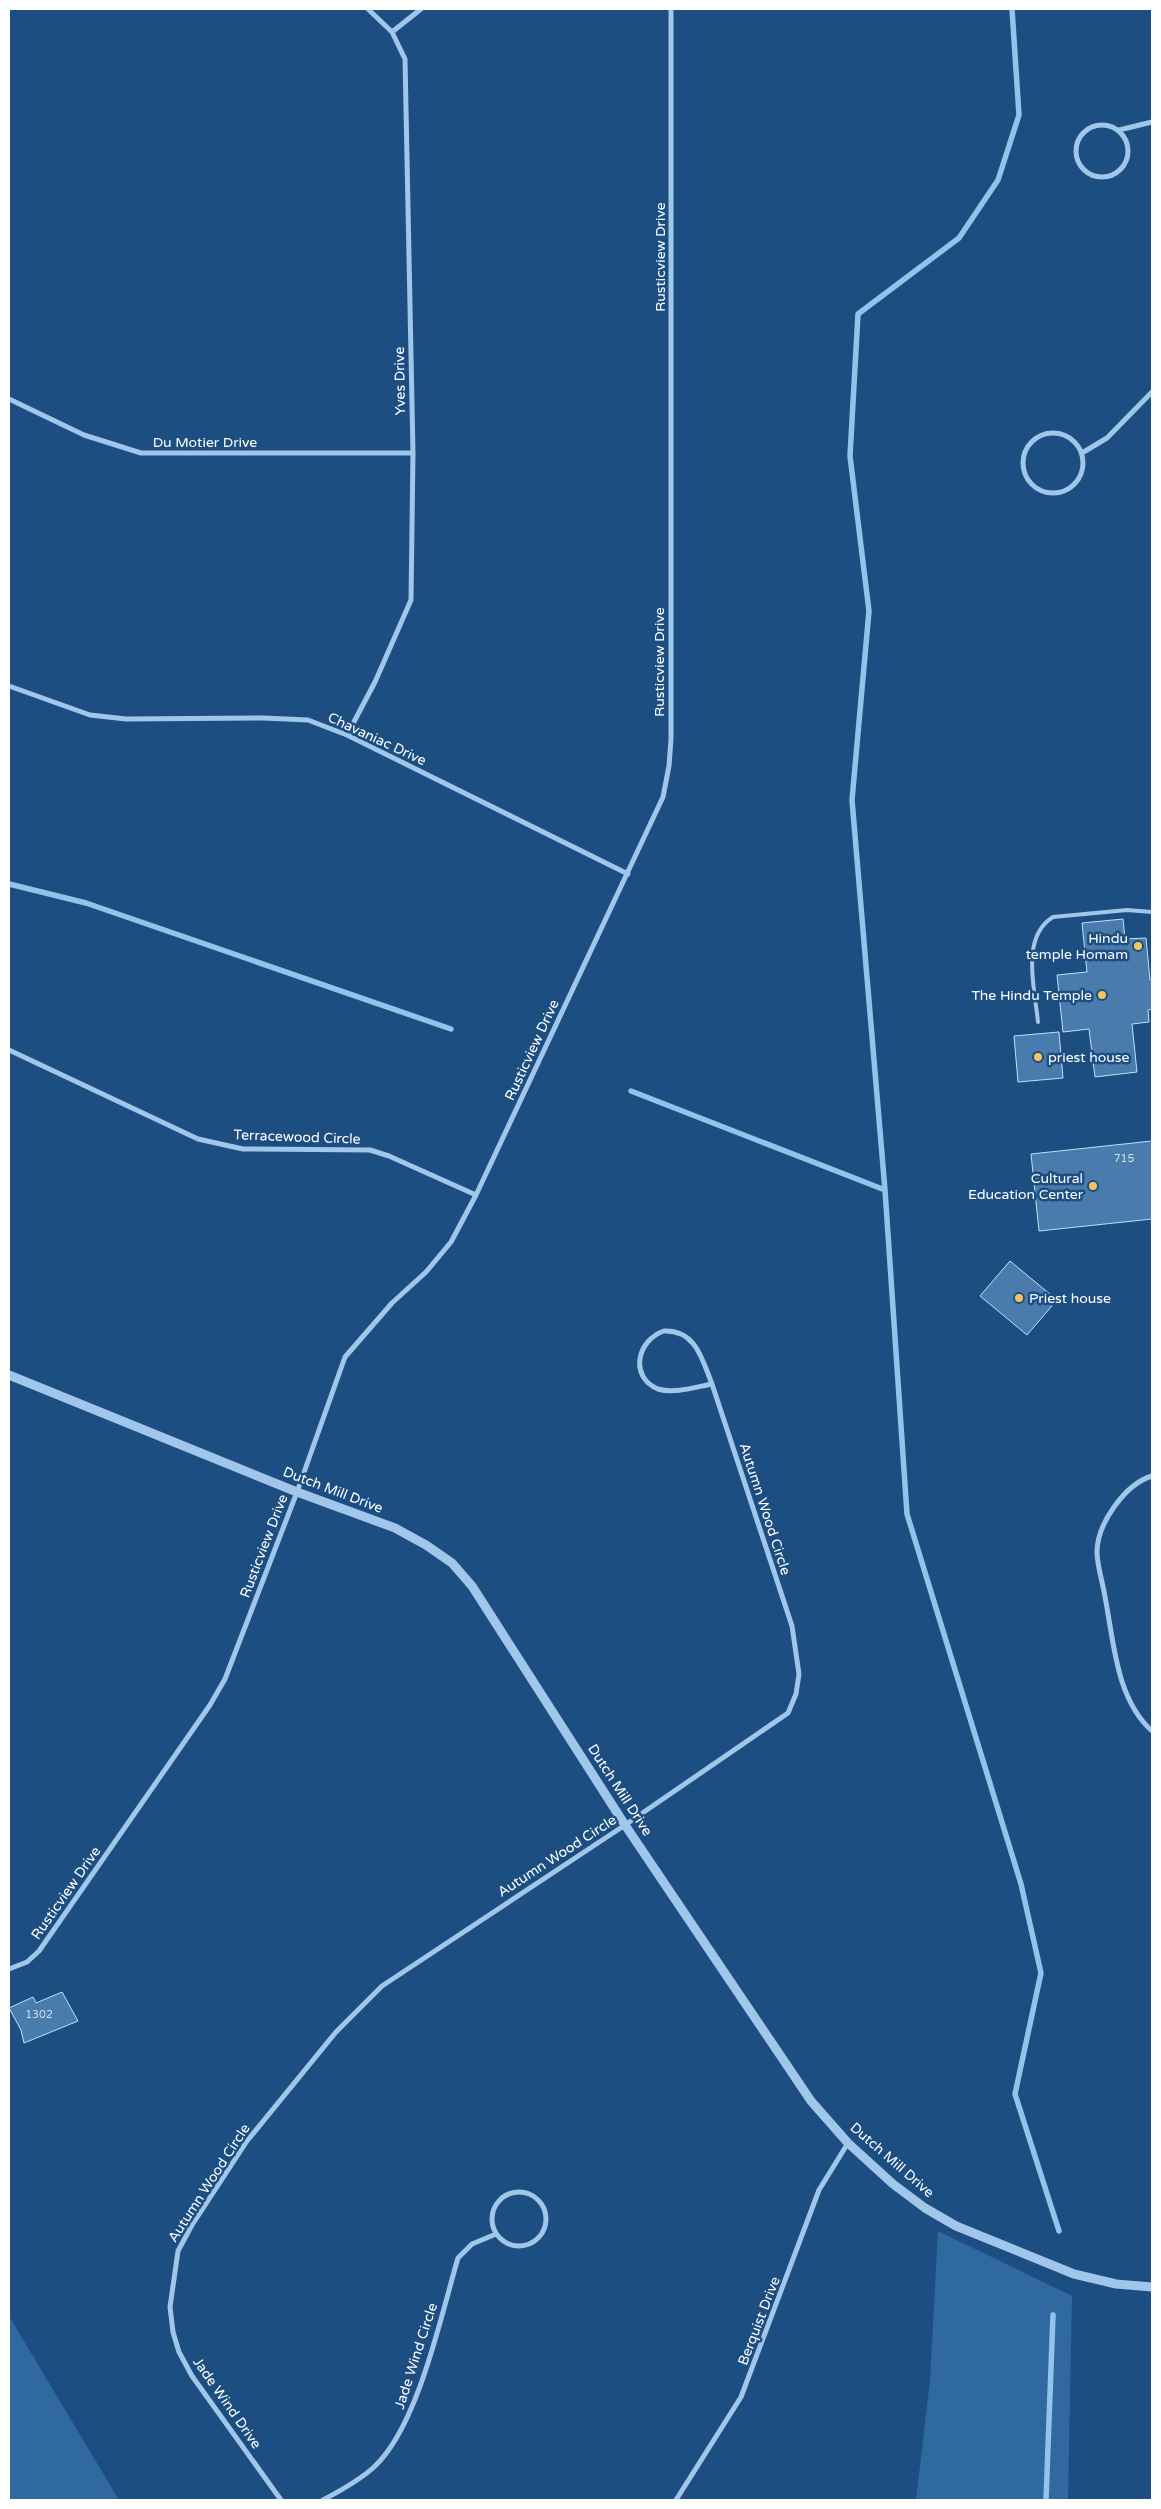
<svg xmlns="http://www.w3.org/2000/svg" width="1161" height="2509" viewBox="0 0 1161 2509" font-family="'Varela Round',sans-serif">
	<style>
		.green { fill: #2f699f }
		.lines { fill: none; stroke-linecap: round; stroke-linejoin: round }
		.stream { stroke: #93c2eb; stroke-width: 5.5 }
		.building { fill: #497bac; stroke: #c5dff7 }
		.service { stroke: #a0c6e9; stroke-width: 4 }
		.minor { stroke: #a0c6e9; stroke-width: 5 }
		.tertiary { stroke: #a0c6e9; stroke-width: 9 }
		.poi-dot { fill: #fac35e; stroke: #1c4e81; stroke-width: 2 }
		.labels { text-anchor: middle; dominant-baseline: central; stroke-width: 5; stroke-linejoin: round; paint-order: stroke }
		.number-label { font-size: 11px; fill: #d2deea }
		.street-label { font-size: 14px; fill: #fff; stroke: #1c4e81 }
		.poi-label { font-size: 14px; fill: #fff; stroke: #1c4e81; text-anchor: end }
	</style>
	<rect width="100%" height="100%" fill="#1c4e81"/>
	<path class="green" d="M 938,2231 L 1072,2296 L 1068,2500 L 916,2500 L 930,2380 Z
		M 9,2316 L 119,2500 L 9,2500 Z"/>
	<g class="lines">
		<path class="stream" d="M 1012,9 L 1019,115 L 998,180 L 959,238 L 858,314 L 850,456 L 869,611 L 852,800 L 885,1190 L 907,1514 L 1021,1884 L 1041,1973 L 1015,2094 L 1059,2231
			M 9,884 L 86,903 L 451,1029
			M 631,1091 L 885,1190
			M 1046,2500 L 1053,2315"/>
	</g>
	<path class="building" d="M 1123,919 L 1125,939 L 1146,938 L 1150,980 L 1152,979 L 1152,1009 L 1148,1010 L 1149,1022 L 1132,1024 L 1137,1072 L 1095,1077 L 1089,1029 L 1063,1032 L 1057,975 L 1087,972 L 1082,923 Z
		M 1059,1032 L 1063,1078 L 1018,1082 L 1014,1036 Z
		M 1152,1141 L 1152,1219 L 1039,1231 L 1031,1154 Z
		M 1010,1261 L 1057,1300 L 1027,1335 L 980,1296 Z
		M 62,1992 L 78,2021 L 24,2043 L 21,2030 L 9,2008 L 33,1997 L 36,2003 Z"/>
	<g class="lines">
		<path class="service" d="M 1038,1022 C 1035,990 1020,937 1053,917 L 1127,910 L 1152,912"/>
		<path class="minor" d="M 392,32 L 421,9
			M1076 151a26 26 0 1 1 52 0a26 26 0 1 1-52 0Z
			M 1119,130 L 1152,122
			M 9,399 L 84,435 L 141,453 L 413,453
			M1023 463a30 30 0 1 1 60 0a30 30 0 1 1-60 0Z
			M 1082,453 L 1107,438 L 1152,392
			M 9,686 L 90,715 L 126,719 L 263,718 L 308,720 L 347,735 L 628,874
			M 347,735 L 375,682 L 411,600 L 413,453 L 405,59 L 392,32 L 368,9
			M 9,1050 L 198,1139 L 243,1149 L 370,1150 L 389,1156 L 476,1195
			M 664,1331 C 696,1330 702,1359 712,1384 C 696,1387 674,1394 658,1389 C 629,1377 637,1340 664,1331 Z
			M 1152,1476 C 1125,1484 1097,1524 1097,1552 C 1097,1566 1103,1583 1105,1597 C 1114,1642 1116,1699 1152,1731
			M 9,1969 L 27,1962 L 39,1951 L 210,1705 L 225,1679 L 297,1492 L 345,1357 L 392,1303 L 426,1272 L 451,1242 L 476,1195 L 663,797 L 669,766 L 671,739 L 671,9
			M492 2219a27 27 0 1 1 54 0a27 27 0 1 1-54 0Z
			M 281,2500 L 192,2376 L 179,2352 L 173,2332 L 170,2307 L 178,2251 L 192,2225 L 247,2141 L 336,2032 L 382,1986 L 625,1825 L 788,1713 L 796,1694 L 799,1674 L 792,1626 L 712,1384
			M 323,2500 C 340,2491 360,2480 374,2467 C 418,2427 441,2315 458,2258 L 472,2244 L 496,2234
			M 676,2500 L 741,2397 L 819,2190 L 848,2143"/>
		<path class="tertiary" d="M 9,1375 L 297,1492 L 395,1528 L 426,1545 L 452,1563 L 472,1586 L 625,1825 L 811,2101 L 848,2143 L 893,2184 L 925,2208 L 956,2226 L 1074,2274 L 1116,2284 L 1152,2287"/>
	</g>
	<g class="poi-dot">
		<circle cx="1138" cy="946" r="5"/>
		<circle cx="1102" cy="995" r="5"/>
		<circle cx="1038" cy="1057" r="5"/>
		<circle cx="1093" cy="1186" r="5"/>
		<circle cx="1019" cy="1298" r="5"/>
	</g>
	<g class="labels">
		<g class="number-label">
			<text x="1124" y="1158">715</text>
			<text x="39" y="2014">1302</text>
		</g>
		<g class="street-label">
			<text transform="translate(660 257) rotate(-90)">Rusticview Drive</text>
			<text transform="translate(400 381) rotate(-91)">Yves Drive</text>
			<text x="205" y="442">Du Motier Drive</text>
			<text transform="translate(659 662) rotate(-90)">Rusticview Drive</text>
			<text transform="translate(377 739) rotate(25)">Chavaniac Drive</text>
			<text transform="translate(532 1050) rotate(-65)">Rusticview Drive</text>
			<text transform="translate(297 1137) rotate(2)">Terracewood Circle</text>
			<text transform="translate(333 1490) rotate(21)">Dutch Mill Drive</text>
			<text transform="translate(765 1509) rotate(72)">Autumn Wood Circle</text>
			<text transform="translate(264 1546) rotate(-69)">Rusticview Drive</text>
			<text transform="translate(620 1790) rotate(57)">Dutch Mill Drive</text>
			<text transform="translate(557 1856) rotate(-33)">Autumn Wood Circle</text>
			<text transform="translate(66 1893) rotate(-55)">Rusticview Drive</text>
			<text transform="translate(892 2160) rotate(41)">Dutch Mill Drive</text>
			<text transform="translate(209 2183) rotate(-57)">Autumn Wood Circle</text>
			<text transform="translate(759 2321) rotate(-69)">Berquist Drive</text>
			<text transform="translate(416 2356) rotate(-72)">Jade Wind Circle</text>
			<text transform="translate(227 2403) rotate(55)">Jade Wind Drive</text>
		</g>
		<g class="poi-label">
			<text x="1128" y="938">Hindu<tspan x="1128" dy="16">temple Homam</tspan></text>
			<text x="1092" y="995">The Hindu Temple</text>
			<text x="1048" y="1057" text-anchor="start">priest house</text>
			<text x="1083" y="1178">Cultural<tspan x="1083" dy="16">Education Center</tspan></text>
			<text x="1029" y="1298" text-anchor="start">Priest house</text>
		</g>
	</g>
	<rect width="1161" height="2509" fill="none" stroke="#ffffff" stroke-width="20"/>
</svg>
